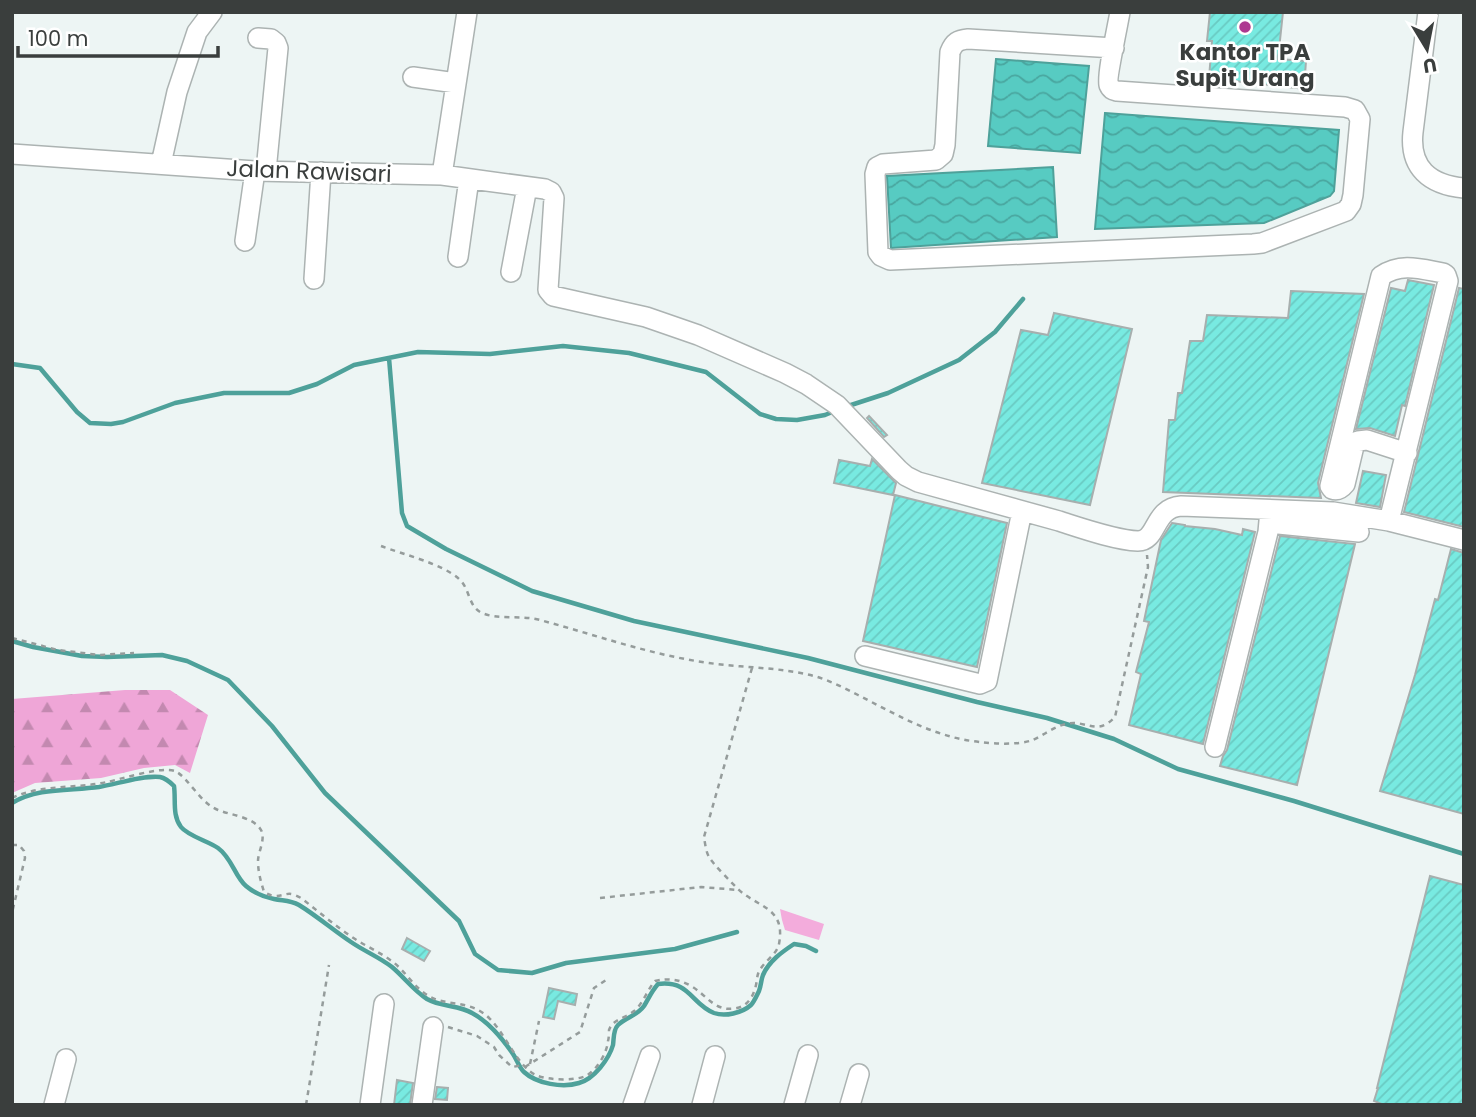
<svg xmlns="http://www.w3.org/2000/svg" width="1476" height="1117" viewBox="0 0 1476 1117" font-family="Poppins,sans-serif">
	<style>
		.green { fill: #f3acdc }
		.forest { fill: url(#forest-firs) }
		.water { fill: url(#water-waves); stroke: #4ea19a; stroke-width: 2 }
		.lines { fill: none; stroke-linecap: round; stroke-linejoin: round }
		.stream { stroke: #4ea19a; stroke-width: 4.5 }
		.building { fill: url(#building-hatch); stroke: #a7afae; stroke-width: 2 }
		.minor-casing { stroke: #acb3b2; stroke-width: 22 }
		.path { stroke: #959c9b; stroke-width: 2.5; stroke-dasharray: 5 5; stroke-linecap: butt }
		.minor { stroke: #fff; stroke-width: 19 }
		.poi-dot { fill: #ae3890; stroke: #fff; stroke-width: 2.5 }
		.labels { text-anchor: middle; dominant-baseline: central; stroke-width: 5; stroke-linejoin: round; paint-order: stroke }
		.poi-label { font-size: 23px; font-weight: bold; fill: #3a3e3d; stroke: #fff }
		.street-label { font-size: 23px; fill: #3a3e3d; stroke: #fff }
	</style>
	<defs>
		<pattern id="forest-firs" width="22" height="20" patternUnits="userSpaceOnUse" patternTransform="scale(1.75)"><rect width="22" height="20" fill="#efa6d7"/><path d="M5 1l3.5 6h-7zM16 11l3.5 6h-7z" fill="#c389b0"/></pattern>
		<pattern id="water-waves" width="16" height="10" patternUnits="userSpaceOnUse" patternTransform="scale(1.75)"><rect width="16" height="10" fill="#57cbc2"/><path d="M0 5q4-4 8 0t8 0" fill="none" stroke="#49a69f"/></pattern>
		<pattern id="building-hatch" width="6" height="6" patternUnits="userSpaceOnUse" patternTransform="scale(1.75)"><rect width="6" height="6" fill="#78eae1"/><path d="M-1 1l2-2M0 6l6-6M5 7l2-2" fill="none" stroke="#69cac2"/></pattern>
	</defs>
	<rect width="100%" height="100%" fill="#edf5f4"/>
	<path class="green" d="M 780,909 L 824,924 L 819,940 L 785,930 L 782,920 Z"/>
	<path class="forest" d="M 125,690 L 170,690 L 208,715 L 190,773 L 175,765 L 144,768 L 101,778 L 35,783 L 12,793 L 12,699 Z"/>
	<path class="water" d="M 996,59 L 1089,66 L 1080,153 L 988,146 Z
		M 1105,113 L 1339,130 L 1334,191 L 1330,196 L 1264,223 L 1095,229 Z
		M 1053,167 L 1057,237 L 891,248 L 887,176 Z"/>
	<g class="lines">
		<path class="stream" d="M 389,358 L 402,513 L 407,526 L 446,549 L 532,591 L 634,621 L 808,658 L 977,702 L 1047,718 L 1114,739 L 1178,769 L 1294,801 L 1464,854
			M 12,364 L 40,368 L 77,412 L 90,423 L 111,424 L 123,422 L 175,403 L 224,393 L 289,393 L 317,384 L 354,365 L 418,352 L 490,354 L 563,346 L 629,353 L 706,372 L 760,414 L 776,419 L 797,420 L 825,415 L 837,410
			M 848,406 L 888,393 L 959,360 L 995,332 L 1023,299
			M 12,641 L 33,647 L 82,656 L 107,657 L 162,655 L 187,661 L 228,680 L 272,726 L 325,793 L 459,921 L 475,954 L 498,970 L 532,973 L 566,963 L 675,949 L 737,932
			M 12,803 C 38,787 71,791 99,787 C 117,784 143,775 160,777 C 165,778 170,782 174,786 C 176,800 172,815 181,827 C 188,836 208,841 218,848 C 232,858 235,877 246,886 C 253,892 264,897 274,899 C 284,901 290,900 299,905 C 317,916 333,930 351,942 C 364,951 379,957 392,967 C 404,977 413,990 427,999 C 441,1007 459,1005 472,1013 C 489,1022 502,1038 513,1054 C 517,1060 519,1067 524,1072 C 537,1084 563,1088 579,1083 C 594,1079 609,1059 613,1045 C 614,1038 613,1030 618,1025 C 626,1017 637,1016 644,1006 C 649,998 651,992 658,984 C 690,980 691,1004 714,1013 C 725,1017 742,1013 751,1005 C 754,1002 757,995 759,991 C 761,986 761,980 763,975 C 769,961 782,952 794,944 L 806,946 L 816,951"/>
	</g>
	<path class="building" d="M 1210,12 L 1283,12 L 1278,59 L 1306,61 L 1304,89 L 1209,78 L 1212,41 L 1207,41 Z
		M 1408,280 L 1434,285 L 1405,406 L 1402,405 L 1395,436 L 1370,428 L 1356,429 L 1391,288 L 1405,291 Z
		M 1459,288 L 1464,289 L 1464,527 L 1404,512 Z
		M 1291,291 L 1364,294 L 1318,483 L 1321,498 L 1163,492 L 1169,420 L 1175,420 L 1178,393 L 1182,393 L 1190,341 L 1203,341 L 1207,315 L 1288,318 Z
		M 1054,313 L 1132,329 L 1090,505 L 982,483 L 1021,330 L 1048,335 Z
		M 869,416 L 887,435 L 884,437 L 867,418 Z
		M 872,459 L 896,483 L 893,495 L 834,483 L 839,460 L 870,466 Z
		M 1363,471 L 1386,475 L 1380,507 L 1356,503 Z
		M 895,495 L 1007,523 L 977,667 L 863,641 Z
		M 1172,523 L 1185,525 L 1185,526 L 1215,529 L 1242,535 L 1243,529 L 1255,532 L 1203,744 L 1129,725 L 1141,674 L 1136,672 L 1149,622 L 1144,621 L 1161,540 Z
		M 1280,536 L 1355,544 L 1297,785 L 1220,766 L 1223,756 L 1227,750 Z
		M 1451,549 L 1464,553 L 1464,814 L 1380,791 L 1415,675 L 1435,599 L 1438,600 Z
		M 1430,876 L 1464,885 L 1464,1105 L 1384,1105 L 1374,1101 L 1378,1088 L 1377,1088 Z
		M 407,938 L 430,951 L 424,961 L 402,949 Z
		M 549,988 L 577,994 L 575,1005 L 558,1001 L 554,1019 L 543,1017 Z
		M 397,1080 L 413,1083 L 410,1105 L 394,1105 Z
		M 437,1087 L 448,1088 L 447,1100 L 435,1099 Z"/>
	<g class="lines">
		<g class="minor-casing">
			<path id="minor" d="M 1428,12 L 1413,132 C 1409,168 1430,185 1464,188
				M 258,38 L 271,39 L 276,43 L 278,48 L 266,171
				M 1114,48 L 968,39 C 958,40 954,42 950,52 L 945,145 L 943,154 L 936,160 L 883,164 L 877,167 L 875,174 L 878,252 L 881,256 L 890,260 L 1253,244 L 1262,243 L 1346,211 L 1351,204 L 1353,195 L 1360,119 L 1355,110 L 1345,107 L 1117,91 C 1113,90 1111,90 1109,85 C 1106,79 1118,24 1120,12
				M 413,77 L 456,83
				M 12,154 L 255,171 L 442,175 L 467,12
				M 161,164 L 177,92 L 197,32 L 212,12
				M 442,175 L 545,189 L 551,192 L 554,198 L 548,290 L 553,296 L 646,317 L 698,335 L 785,373 L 806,384 L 837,405 L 899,470 L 906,476 L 918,482 C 965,495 1012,508 1059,521 C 1081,528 1115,540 1138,541 C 1158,541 1153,508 1181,506 L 1333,512 L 1389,521 L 1464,540
				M 245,241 L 255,171
				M 458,257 L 469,179
				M 511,272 L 527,187
				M 314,279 L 321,172
				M 1389,521 L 1448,281 L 1446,275 L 1443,273 C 1421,269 1401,262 1381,276 L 1330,486 L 1332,489 C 1338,491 1341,489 1345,484 L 1354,446 L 1358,441 L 1367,440 L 1407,453
				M 1269,523 L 1359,532
				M 865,656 L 980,684 L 987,681 L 1022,511
				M 1215,747 L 1268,532 L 1270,510
				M 54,1105 L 66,1059
				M 370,1105 L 384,1004
				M 422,1105 L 433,1027
				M 633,1105 L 650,1056
				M 702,1105 L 715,1056
				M 794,1105 L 808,1055
				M 850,1105 L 859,1074"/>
		</g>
		<path class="path" d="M 381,546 C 402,554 443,564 459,579 C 470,588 468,607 482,613 C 498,620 522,615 540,620 C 596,635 651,655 709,663 C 744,668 780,667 814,676 C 829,680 844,688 858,695 C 897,715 936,738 980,742 C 996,744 1018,745 1033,740 C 1044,735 1055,726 1066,724 C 1087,719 1096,737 1115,717 L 1148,567 L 1147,555
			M 12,638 L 58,650 L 99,655 L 134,653
			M 12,798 C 41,784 75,789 107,782 C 122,779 161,766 175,771 C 188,777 200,803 218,810 C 230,815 254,817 261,830 C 266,839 258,852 258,861 C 258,872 261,882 264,892 C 268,894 271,896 275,896 C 287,896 287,890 301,898 C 318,911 334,925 352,937 C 365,946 380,952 393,962 C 405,971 414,987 427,995 C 443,1006 465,1000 483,1013 C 504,1027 516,1068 538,1076 C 550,1080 574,1081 586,1076 C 597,1070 607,1053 608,1041 C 609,1038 609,1032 609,1030 C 613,1019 626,1018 634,1011 C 643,1004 647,990 655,981 C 668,978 679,979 691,986 C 707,995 715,1013 737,1008 C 748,1006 754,995 756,985 C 757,981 757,977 758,974 C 762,962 777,955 779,944 C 786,907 758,908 738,889 C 733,884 712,863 709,857 C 706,852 705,843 704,837 L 752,668
			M 12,845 L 19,845 L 24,851 L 25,858 L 12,913
			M 600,898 L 701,887 L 739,890
			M 448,1027 L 477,1036 L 494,1047 L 499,1055 L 512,1067 L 518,1066 L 522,1064
			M 530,1064 L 539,1021
			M 525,1067 L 580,1032 L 594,988 L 606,980
			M 306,1105 L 329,965"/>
		<use href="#minor" class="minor"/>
	</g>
	<circle class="poi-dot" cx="1245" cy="27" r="7"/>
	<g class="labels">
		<g class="poi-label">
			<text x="1245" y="52">Kantor TPA<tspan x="1245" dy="26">Supit Urang</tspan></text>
		</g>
		<g class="street-label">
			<text transform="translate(309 171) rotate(2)">Jalan Rawisari</text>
		</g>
	</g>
	<rect width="1476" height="1117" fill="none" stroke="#3a3e3d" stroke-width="28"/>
	<g transform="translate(1427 49) rotate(170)" stroke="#ffffff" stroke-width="5" paint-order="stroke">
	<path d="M0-5L12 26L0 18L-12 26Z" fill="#3a3e3d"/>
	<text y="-10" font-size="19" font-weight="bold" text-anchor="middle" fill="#3a3e3d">U</text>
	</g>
	<path d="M18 46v10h200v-10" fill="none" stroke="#3a3e3d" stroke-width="3.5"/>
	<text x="28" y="46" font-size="21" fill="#3a3e3d" stroke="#ffffff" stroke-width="5" paint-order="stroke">100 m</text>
</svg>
